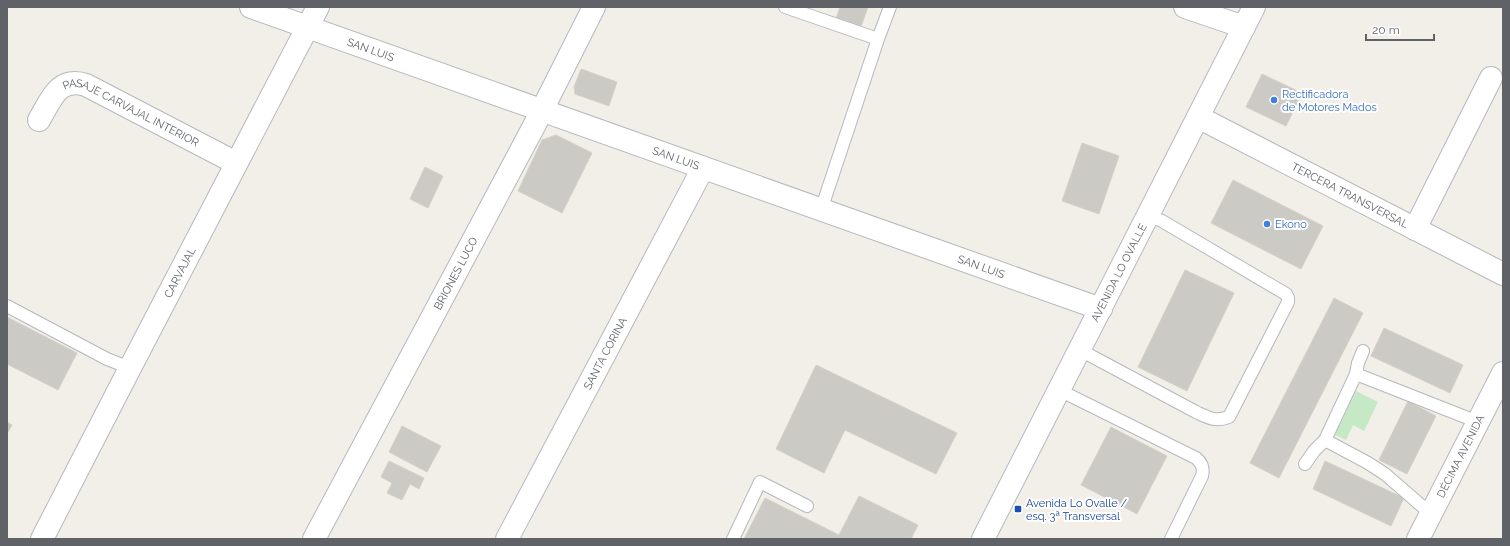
<svg xmlns="http://www.w3.org/2000/svg" width="1510" height="546" viewBox="0 0 1510 546" font-family="Raleway,sans-serif">
	<style>
		.green { fill: #c5e8c5 }
		.building { fill: #cccac5; stroke: #d6d1c6 }
		.lines { fill: none; stroke-linecap: round; stroke-linejoin: round }
		.service-casing { stroke: #b5b8bc; stroke-width: 14 }
		.minor-casing { stroke: #b5b8bc; stroke-width: 24 }
		.tertiary-casing { stroke: #b5b8bc; stroke-width: 24 }
		.secondary-casing { stroke: #b6babf; stroke-width: 24 }
		.service { stroke: #fff; stroke-width: 12 }
		.minor { stroke: #fff; stroke-width: 22 }
		.tertiary { stroke: #fff; stroke-width: 22 }
		.secondary { stroke: #fff; stroke-width: 22 }
		.shop-dot { fill: #3f7fe0; stroke: #fff; stroke-width: 1.5 }
		.transit-dot { fill: #1a4fb4; stroke: #fff; stroke-width: 1.5 }
		.labels { text-anchor: middle; dominant-baseline: central; stroke-width: 4; stroke-linejoin: round; paint-order: stroke }
		.street-label { font-size: 11px; fill: #5f6368; stroke: #fff }
		.shop-label { font-size: 11px; fill: #366cbe; stroke: #fff; text-anchor: start }
		.transit-label { font-size: 11px; fill: #164399; stroke: #fff; text-anchor: start }
	</style>
	<rect width="100%" height="100%" fill="#f1efe8"/>
	<path class="green" d="M 1356,391 L 1378,402 L 1364,431 L 1353,425 L 1346,440 L 1335,435 Z"/>
	<path class="building" d="M 840,7 L 868,7 L 860,29 L 836,19 Z
		M 581,69 L 617,82 L 609,106 L 575,94 L 574,87 Z
		M 1262,74 L 1302,93 L 1286,126 L 1246,107 Z
		M 556,135 L 592,153 L 562,213 L 518,191 L 542,140 Z
		M 1082,143 L 1119,156 L 1099,214 L 1062,201 Z
		M 425,167 L 443,176 L 428,208 L 410,199 Z
		M 1233,180 L 1323,226 L 1301,269 L 1211,223 Z
		M 1185,270 L 1234,293 L 1187,391 L 1138,367 Z
		M 1334,298 L 1363,313 L 1279,478 L 1250,463 Z
		M 7,317 L 77,353 L 58,390 L 7,364 Z
		M 1384,328 L 1463,365 L 1450,393 L 1371,356 Z
		M 816,365 L 957,433 L 936,474 L 845,430 L 824,473 L 776,449 Z
		M 1408,401 L 1436,416 L 1407,474 L 1379,460 Z
		M 7,422 L 12,425 L 7,434 Z
		M 402,426 L 441,446 L 427,472 L 389,452 Z
		M 1111,427 L 1167,456 L 1137,514 L 1081,485 Z
		M 389,461 L 424,478 L 419,489 L 410,484 L 402,500 L 387,493 L 392,483 L 381,477 Z
		M 1325,461 L 1404,498 L 1391,526 L 1313,489 Z
		M 859,496 L 918,525 L 911,539 L 744,539 L 765,498 L 839,535 Z"/>
	<g class="lines">
		<g class="service-casing">
			<path id="service" d="M 785,7 L 878,39
				M 821,210 L 878,39 L 890,7
				M 7,306 L 107,359 L 130,368
				M 1080,350 L 1196,412 C 1209,418 1215,422 1229,417 L 1288,302 L 1288,298 L 1286,294 L 1162,221 L 1148,215
				M 1356,374 L 1478,422
				M 1059,390 L 1196,458 C 1202,463 1204,468 1202,476 L 1171,539
				M 1325,440 L 1368,463 L 1385,474 L 1431,514
				M 1305,464 L 1314,451 L 1325,440 L 1356,374 L 1358,363 L 1363,351
				M 733,539 L 760,482 L 807,506"/>
		</g>
		<g class="minor-casing">
			<g id="minor">
				<path d="M 1185,7 L 1244,27"/>
				<path id="s1" d="M 39,120 C 51,100 58,76 86,85 L 236,163"/>
				<path d="M 1415,229 L 1491,78"/>
				<path id="s2" d="M 42,539 L 130,368 L 318,7"/>
				<path id="s3" d="M 314,539 L 534,126 L 594,7"/>
				<path id="s4" d="M 507,539 L 703,168"/>
				<path id="s5" d="M 1418,539 L 1503,373"/>
			</g>
		</g>
		<g class="tertiary-casing">
			<g id="tertiary">
				<path id="s6" d="M 251,7 L 1101,309"/>
				<path id="s7" d="M 1198,117 L 1503,274"/>
			</g>
		</g>
		<g class="secondary-casing">
			<g id="secondary">
				<path id="s8" d="M 983,539 L 1254,7"/>
			</g>
		</g>
		<use href="#service" class="service"/>
		<use href="#minor" class="minor"/>
		<use href="#tertiary" class="tertiary"/>
		<use href="#secondary" class="secondary"/>
	</g>
	<g class="shop-dot">
		<circle cx="1274" cy="100" r="4"/>
		<circle cx="1267" cy="224" r="4"/>
	</g>
	<rect class="transit-dot" x="1014" y="505" width="8" height="8" rx="2"/>
	<g class="labels">
		<g class="street-label">
			<text stroke="none"><textPath href="#s6" startOffset="127">SAN LUIS</textPath></text>
			<text stroke="none"><textPath href="#s1" startOffset="117">PASAJE CARVAJAL INTERIOR</textPath></text>
			<text stroke="none"><textPath href="#s6" startOffset="451">SAN LUIS</textPath></text>
			<text stroke="none"><textPath href="#s7" startOffset="171">TERCERA TRANSVERSAL</textPath></text>
			<text stroke="none"><textPath href="#s6" startOffset="775">SAN LUIS</textPath></text>
			<text stroke="none"><textPath href="#s2" startOffset="300">CARVAJAL</textPath></text>
			<text stroke="none"><textPath href="#s8" startOffset="299">AVENIDA LO OVALLE</textPath></text>
			<text stroke="none"><textPath href="#s3" startOffset="301">BRIONES LUCO</textPath></text>
			<text stroke="none"><textPath href="#s4" startOffset="210">SANTA CORINA</textPath></text>
			<text stroke="none"><textPath href="#s5" startOffset="93">DÉCIMA AVENIDA</textPath></text>
		</g>
		<g class="shop-label">
			<text x="1282" y="94">Rectificadora<tspan x="1282" dy="13">de Motores Mados</tspan></text>
			<text x="1275" y="224">Ekono</text>
		</g>
		<g class="transit-label">
			<text x="1026" y="503">Avenida Lo Ovalle /<tspan x="1026" dy="13">esq. 3ª Transversal</tspan></text>
		</g>
	</g>
	<rect width="1510" height="546" fill="none" stroke="#5f6368" stroke-width="16"/>
	<path d="M1366 34v6h68v-6" fill="none" stroke="#5f6368" stroke-width="2"/>
	<text x="1372" y="34" font-size="12" fill="#5f6368" stroke="#ffffff" stroke-width="3" paint-order="stroke">20 m</text>
</svg>
